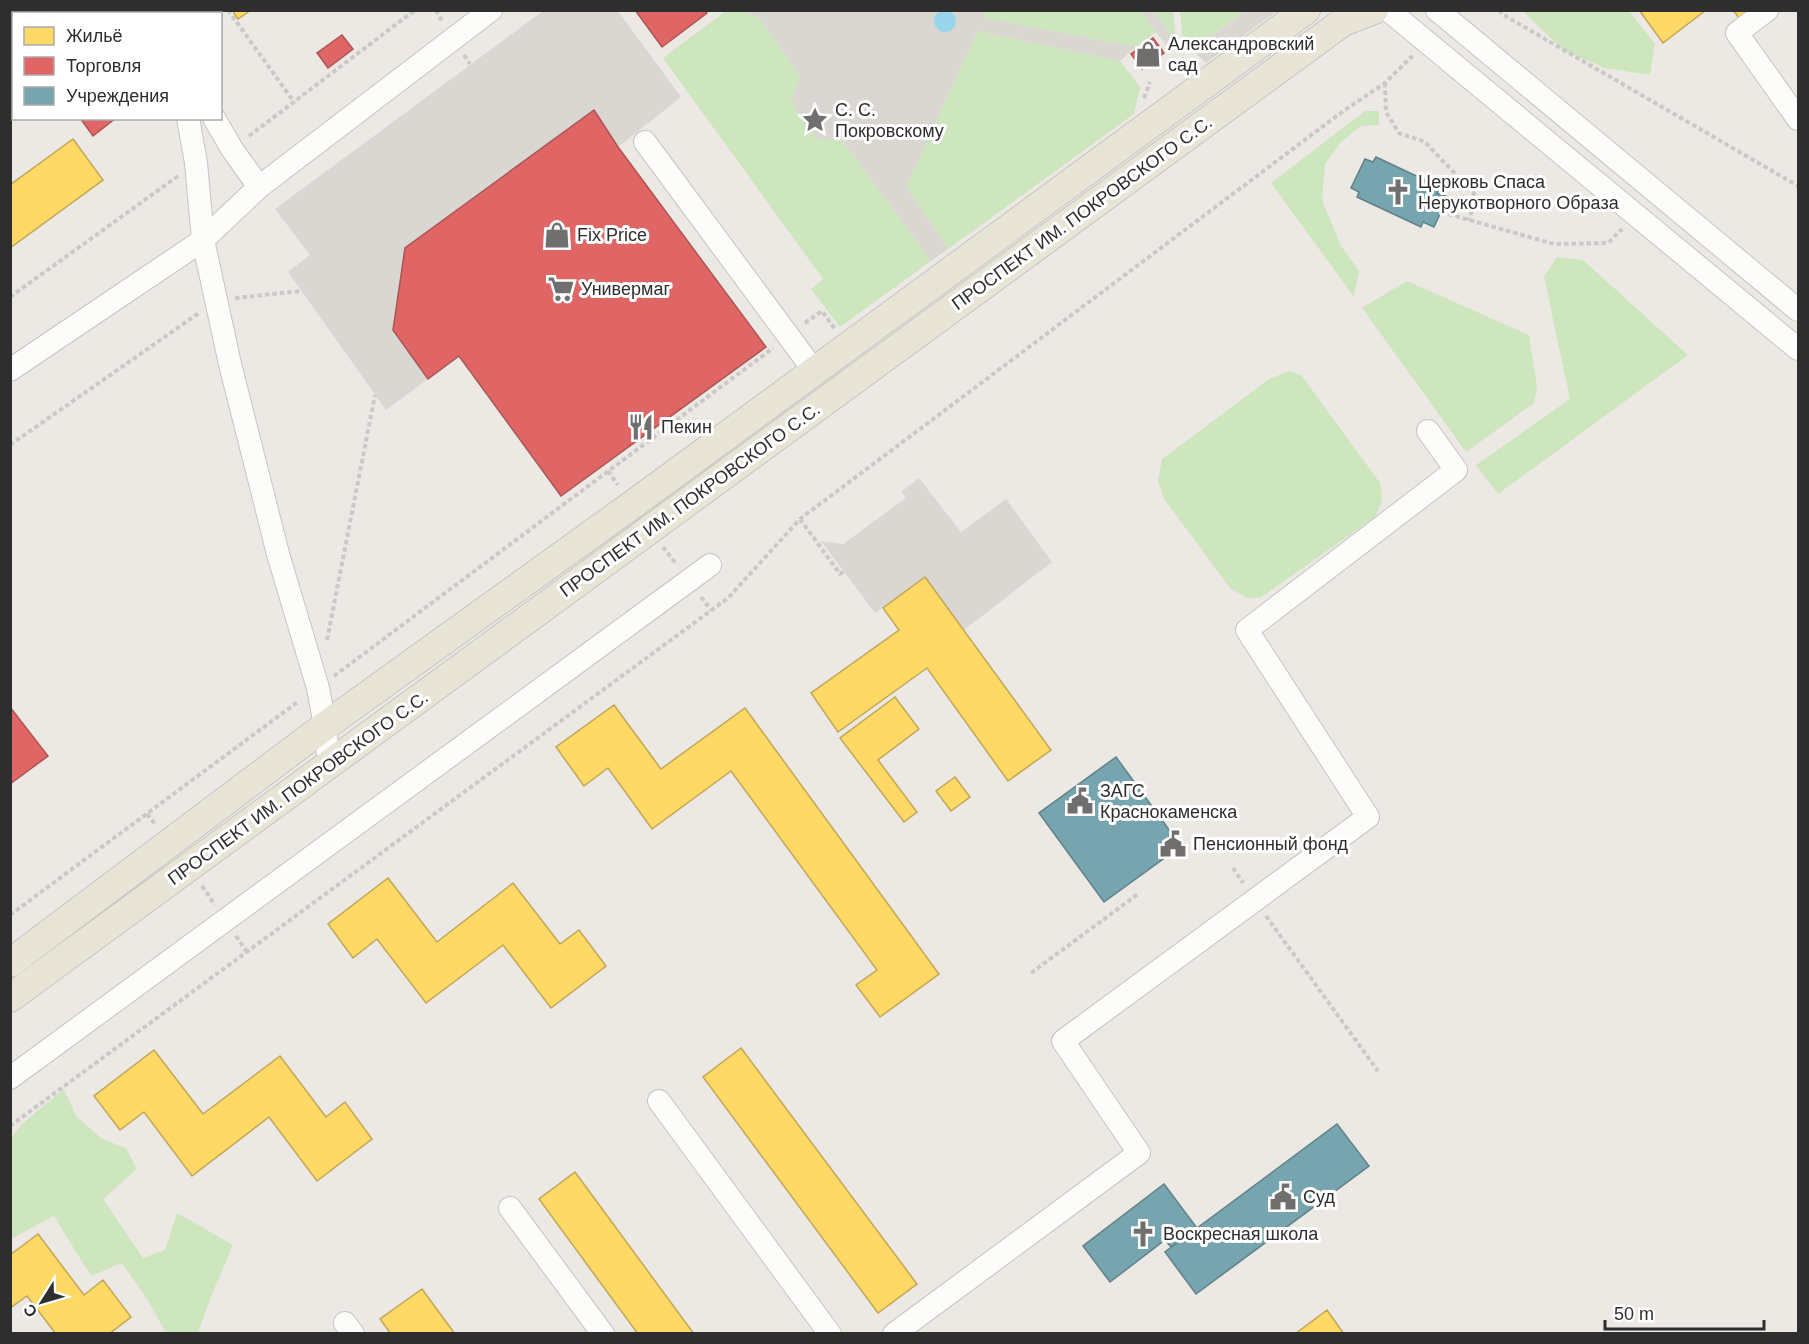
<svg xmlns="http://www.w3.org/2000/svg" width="1809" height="1344" viewBox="0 0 1809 1344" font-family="Helvetica,sans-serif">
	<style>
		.green { fill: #cee6be }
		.plaza { fill: #dad6d2 }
		.water { fill: #99d6ec }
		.homes { fill: #ffd966; stroke: #c0a655; stroke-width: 1.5 }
		.shops { fill: #e06666; stroke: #ab5555; stroke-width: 1.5 }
		.public { fill: #76a5af; stroke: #608188; stroke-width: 1.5 }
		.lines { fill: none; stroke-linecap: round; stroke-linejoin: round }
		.minor-casing { stroke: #c5c4c5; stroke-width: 24 }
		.major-casing { stroke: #c6c5c4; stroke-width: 30 }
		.path { stroke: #c9c9c8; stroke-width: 4; stroke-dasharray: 4.5 3; stroke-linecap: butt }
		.minor { stroke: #fcfcfb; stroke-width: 22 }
		.major { stroke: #e8e4d6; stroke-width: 28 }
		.labels { text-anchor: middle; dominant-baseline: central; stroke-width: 6; stroke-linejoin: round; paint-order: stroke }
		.poi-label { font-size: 18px; fill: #2e2e2e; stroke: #fff; text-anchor: start }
		.street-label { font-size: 18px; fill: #2e2e2e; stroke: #fff }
	</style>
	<rect width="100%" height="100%" fill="#ece8e4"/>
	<path class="green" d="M 726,11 L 743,11 L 760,19 L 800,76 L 791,102 L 816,138 L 843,141 L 931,261 L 840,327 L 811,289 L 823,279 L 663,58 Z
		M 986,11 L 1140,11 L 1156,32 L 1136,47 L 983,18 Z
		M 1153,11 L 1173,11 L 1176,42 Z
		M 1180,11 L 1246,11 L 1197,46 L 1183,41 Z
		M 1519,11 L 1629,11 L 1655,44 L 1650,75 L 1605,68 L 1563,50 L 1524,12 Z
		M 977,31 L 1120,61 L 1140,87 L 1134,114 L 948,249 L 905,187 Z
		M 1365,111 L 1379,111 L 1379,125 L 1361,126 L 1341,142 L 1325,164 L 1322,200 L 1341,246 L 1359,271 L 1354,297 L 1271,183 Z
		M 1557,257 L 1583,260 L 1688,355 L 1498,494 L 1476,465 L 1570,399 L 1544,277 Z
		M 1407,281 L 1529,335 L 1537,387 L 1534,403 L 1466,452 L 1362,308 Z
		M 1290,371 L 1302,376 L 1380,483 L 1382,501 L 1375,517 L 1260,598 L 1247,598 L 1231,589 L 1164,499 L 1158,481 L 1162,459 L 1269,379 Z
		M 64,1089 L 76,1116 L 102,1139 L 126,1148 L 137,1169 L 103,1199 L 143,1258 L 165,1250 L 177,1213 L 233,1245 L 212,1294 L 198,1333 L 166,1333 L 147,1299 L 122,1263 L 91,1276 L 54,1216 L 11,1239 L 11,1138 L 22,1124 Z"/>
	<path class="plaza" d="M 543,11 L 618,11 L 681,97 L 618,147 L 594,111 L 405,248 L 393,330 L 428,379 L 386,410 L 288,272 L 310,255 L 275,209 Z
		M 743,11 L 986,11 L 984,18 L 1136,47 L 1120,61 L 977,31 L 906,187 L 948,249 L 931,261 L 843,141 L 816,138 L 791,102 L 800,76 L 760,19 Z
		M 1140,11 L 1153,11 L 1176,42 L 1169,49 Z
		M 1246,11 L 1277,11 L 1206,63 L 1183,41 L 1198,46 Z
		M 919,478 L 961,532 L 1006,499 L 1052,562 L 964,630 L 925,577 L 875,613 L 821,541 L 843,544 L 906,498 L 901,492 Z"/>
	<path class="water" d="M934 21a11 11 0 1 1 22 0a11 11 0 1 1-22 0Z"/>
	<path class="homes" d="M 232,10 L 251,10 L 238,19 Z
		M 1639,10 L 1706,10 L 1663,43 Z
		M 1733,10 L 1758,10 L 1742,22 Z
		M 73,139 L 103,180 L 10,248 L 10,185 Z
		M 925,577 L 1051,750 L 1008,781 L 927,668 L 838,732 L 811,693 L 899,630 L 883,608 Z
		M 895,697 L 919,729 L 878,760 L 917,812 L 904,822 L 840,738 Z
		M 614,705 L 661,769 L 745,708 L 939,974 L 880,1017 L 856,985 L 877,970 L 731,771 L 652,829 L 608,768 L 584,786 L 556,747 Z
		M 955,777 L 970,797 L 951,811 L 936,791 Z
		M 388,878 L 437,942 L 513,883 L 560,944 L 579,930 L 606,966 L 551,1008 L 503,945 L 426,1003 L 377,939 L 353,958 L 328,924 Z
		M 741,1048 L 917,1284 L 878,1313 L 703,1077 Z
		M 154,1050 L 203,1114 L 280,1056 L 326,1117 L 345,1102 L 372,1139 L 317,1181 L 269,1117 L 192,1176 L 144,1112 L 120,1130 L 94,1096 Z
		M 575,1172 L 694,1334 L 638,1334 L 539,1199 Z
		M 38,1234 L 84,1295 L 103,1280 L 131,1317 L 109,1334 L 56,1334 L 27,1296 L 10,1308 L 10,1255 Z
		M 422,1289 L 455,1334 L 391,1334 L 380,1319 Z
		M 1327,1310 L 1344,1334 L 1295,1334 Z"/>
	<path class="shops" d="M 635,10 L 705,10 L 707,13 L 662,47 Z
		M 342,35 L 353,49 L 328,68 L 317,53 Z
		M 1153,38 L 1164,53 L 1142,69 L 1131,54 Z
		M 594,110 L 618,147 L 766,347 L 561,496 L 459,356 L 428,379 L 393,330 L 405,248 Z
		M 80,118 L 116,118 L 93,136 Z
		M 10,707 L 48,756 L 10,784 Z"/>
	<path class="public" d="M 1376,157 L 1440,187 L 1437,193 L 1448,197 L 1434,227 L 1423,222 L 1421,227 L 1357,197 L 1359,192 L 1351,188 L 1365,159 L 1373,162 Z
		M 1116,757 L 1181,846 L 1104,902 L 1039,813 Z
		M 1337,1124 L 1369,1166 L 1196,1294 L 1165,1252 Z
		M 1164,1184 L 1197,1228 L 1171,1247 L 1165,1240 L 1110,1282 L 1083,1246 Z"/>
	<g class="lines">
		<g class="minor-casing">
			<path id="minor" d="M 146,10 L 149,14
				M 1388,10 L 1798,349
				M 1437,10 L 1798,310
				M 1767,10 L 1737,33 L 1798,119
				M 166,14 L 170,10
				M 214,118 L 232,149 L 259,187
				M 645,142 L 815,372
				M 10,370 L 203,240 L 196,163 L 188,118
				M 329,765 L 325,726 L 318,688 L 278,554 L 230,364 L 203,240 L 259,187 L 491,10
				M 10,1078 L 710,565
				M 659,1101 L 830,1334
				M 510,1208 L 603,1334
				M 345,1323 L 353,1334
				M 894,1334 L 1139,1153 L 1063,1041 L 1368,817 L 1247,630 L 1456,470 L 1428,431"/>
		</g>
		<g class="major-casing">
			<path id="major" d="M 10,963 L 325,726 L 632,505 L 1306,10
				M 10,998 L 1343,22 L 1374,10"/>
		</g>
		<path class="path" d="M 228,10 L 294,102
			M 436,10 L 442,21
			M 1499,10 L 1502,14 L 1798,186
			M 464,55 L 470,64
			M 1385,83 L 1386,112 L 1399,133 L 1425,142 L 1478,198 L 1468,220
			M 1144,98 L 1150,82
			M 249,136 L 415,10
			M 1441,212 L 1554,244 L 1608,243 L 1622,229
			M 10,297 L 178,176
			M 235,298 L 301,291
			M 805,323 L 822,311 L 835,329
			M 10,445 L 199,313
			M 608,471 L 618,485
			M 800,519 L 840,574 L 844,571
			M 663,547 L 677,565
			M 701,597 L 711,610
			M 327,640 L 375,395
			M 334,676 L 773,348
			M 147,814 L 156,825
			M 1233,868 L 1243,883
			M 202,886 L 215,905
			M 10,915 L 299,701
			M 1266,916 L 1378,1071
			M 236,936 L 247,952
			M 1031,973 L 1138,894
			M 10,1126 L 728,598 L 800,519 L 1342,112 L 1385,83 L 1411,57 L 1412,59"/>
		<use href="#minor" class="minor"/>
		<use href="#major" class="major"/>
	</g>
	<defs>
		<g id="shop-bare" transform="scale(2.07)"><path d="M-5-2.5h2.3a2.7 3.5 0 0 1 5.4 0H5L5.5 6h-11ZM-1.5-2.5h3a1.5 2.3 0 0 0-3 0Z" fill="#706f6e" stroke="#fff" stroke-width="2.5" paint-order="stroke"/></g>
		<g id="sight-bare" transform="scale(2.07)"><path d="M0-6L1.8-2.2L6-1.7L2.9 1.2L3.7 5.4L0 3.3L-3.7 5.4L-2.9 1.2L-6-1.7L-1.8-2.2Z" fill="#706f6e" stroke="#fff" stroke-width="2.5" paint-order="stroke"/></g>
		<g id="church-bare" transform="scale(2.07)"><path d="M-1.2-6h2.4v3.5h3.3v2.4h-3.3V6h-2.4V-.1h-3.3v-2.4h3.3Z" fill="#706f6e" stroke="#fff" stroke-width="2.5" paint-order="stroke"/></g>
		<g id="supermarket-bare" transform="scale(2.07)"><path d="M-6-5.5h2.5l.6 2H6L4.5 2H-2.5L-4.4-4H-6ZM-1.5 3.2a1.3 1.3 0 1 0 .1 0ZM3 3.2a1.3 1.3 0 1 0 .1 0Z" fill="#706f6e" stroke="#fff" stroke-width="2.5" paint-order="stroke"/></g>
		<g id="restaurant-bare" transform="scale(2.07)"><path d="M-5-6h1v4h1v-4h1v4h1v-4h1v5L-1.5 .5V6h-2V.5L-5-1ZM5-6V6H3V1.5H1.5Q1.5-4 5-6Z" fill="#706f6e" stroke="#fff" stroke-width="2.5" paint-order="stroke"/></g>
		<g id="civic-bare" transform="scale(2.07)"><path d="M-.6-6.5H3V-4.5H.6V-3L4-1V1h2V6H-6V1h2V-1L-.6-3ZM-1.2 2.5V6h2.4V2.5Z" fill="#706f6e" stroke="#fff" stroke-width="2.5" paint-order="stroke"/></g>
	</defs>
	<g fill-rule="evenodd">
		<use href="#shop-bare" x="1148" y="54"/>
		<use href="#sight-bare" x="815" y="120"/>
		<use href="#church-bare" x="1398" y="192"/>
		<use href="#shop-bare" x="557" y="235"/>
		<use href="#supermarket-bare" x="561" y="289"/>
		<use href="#restaurant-bare" x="641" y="427"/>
		<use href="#civic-bare" x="1080" y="801"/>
		<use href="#civic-bare" x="1173" y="844"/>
		<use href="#civic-bare" x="1283" y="1197"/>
		<use href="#church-bare" x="1143" y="1234"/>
	</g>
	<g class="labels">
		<g class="poi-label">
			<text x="1168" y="44">Александровский<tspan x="1168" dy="21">сад</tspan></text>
			<text x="835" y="110">С. С.<tspan x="835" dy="21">Покровскому</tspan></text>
			<text x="1418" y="182">Церковь Спаса<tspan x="1418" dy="21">Нерукотворного Образа</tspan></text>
			<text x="577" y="235">Fix Price</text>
			<text x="581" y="289">Универмаг</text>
			<text x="661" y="427">Пекин</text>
			<text x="1100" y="791">ЗАГС<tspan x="1100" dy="21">Краснокаменска</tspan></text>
			<text x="1193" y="844">Пенсионный фонд</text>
			<text x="1303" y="1197">Суд</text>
			<text x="1163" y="1234">Воскресная школа</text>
		</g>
		<g class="street-label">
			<text transform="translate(1082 213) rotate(-36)">ПРОСПЕКТ ИМ. ПОКРОВСКОГО С.С.</text>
			<text transform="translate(690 500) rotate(-36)">ПРОСПЕКТ ИМ. ПОКРОВСКОГО С.С.</text>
			<text transform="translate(298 788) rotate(-36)">ПРОСПЕКТ ИМ. ПОКРОВСКОГО С.С.</text>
		</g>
	</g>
	<rect width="1809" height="1344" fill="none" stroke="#2e2e2e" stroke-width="24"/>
	<rect x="12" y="12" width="210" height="108" fill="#ffffff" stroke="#ababab" stroke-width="1.5"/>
	<rect x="24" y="27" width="30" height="18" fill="#ffd966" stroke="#ababab" stroke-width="1.5"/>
	<text x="66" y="42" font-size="18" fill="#2e2e2e">Жильё</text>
	<rect x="24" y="57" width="30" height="18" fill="#e06666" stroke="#ababab" stroke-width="1.5"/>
	<text x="66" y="72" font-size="18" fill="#2e2e2e">Торговля</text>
	<rect x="24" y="87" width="30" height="18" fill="#76a5af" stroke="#ababab" stroke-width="1.5"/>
	<text x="66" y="102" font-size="18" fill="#2e2e2e">Учреждения</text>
	<g transform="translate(42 1302) rotate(233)" stroke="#ffffff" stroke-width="4.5" paint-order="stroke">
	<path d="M0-4.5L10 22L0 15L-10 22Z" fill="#2e2e2e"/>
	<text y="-9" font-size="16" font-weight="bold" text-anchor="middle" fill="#2e2e2e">С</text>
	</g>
	<path d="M1605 1320v9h159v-9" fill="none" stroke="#2e2e2e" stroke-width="3"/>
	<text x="1614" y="1320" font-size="18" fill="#2e2e2e" stroke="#ffffff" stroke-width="4.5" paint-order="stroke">50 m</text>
</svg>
